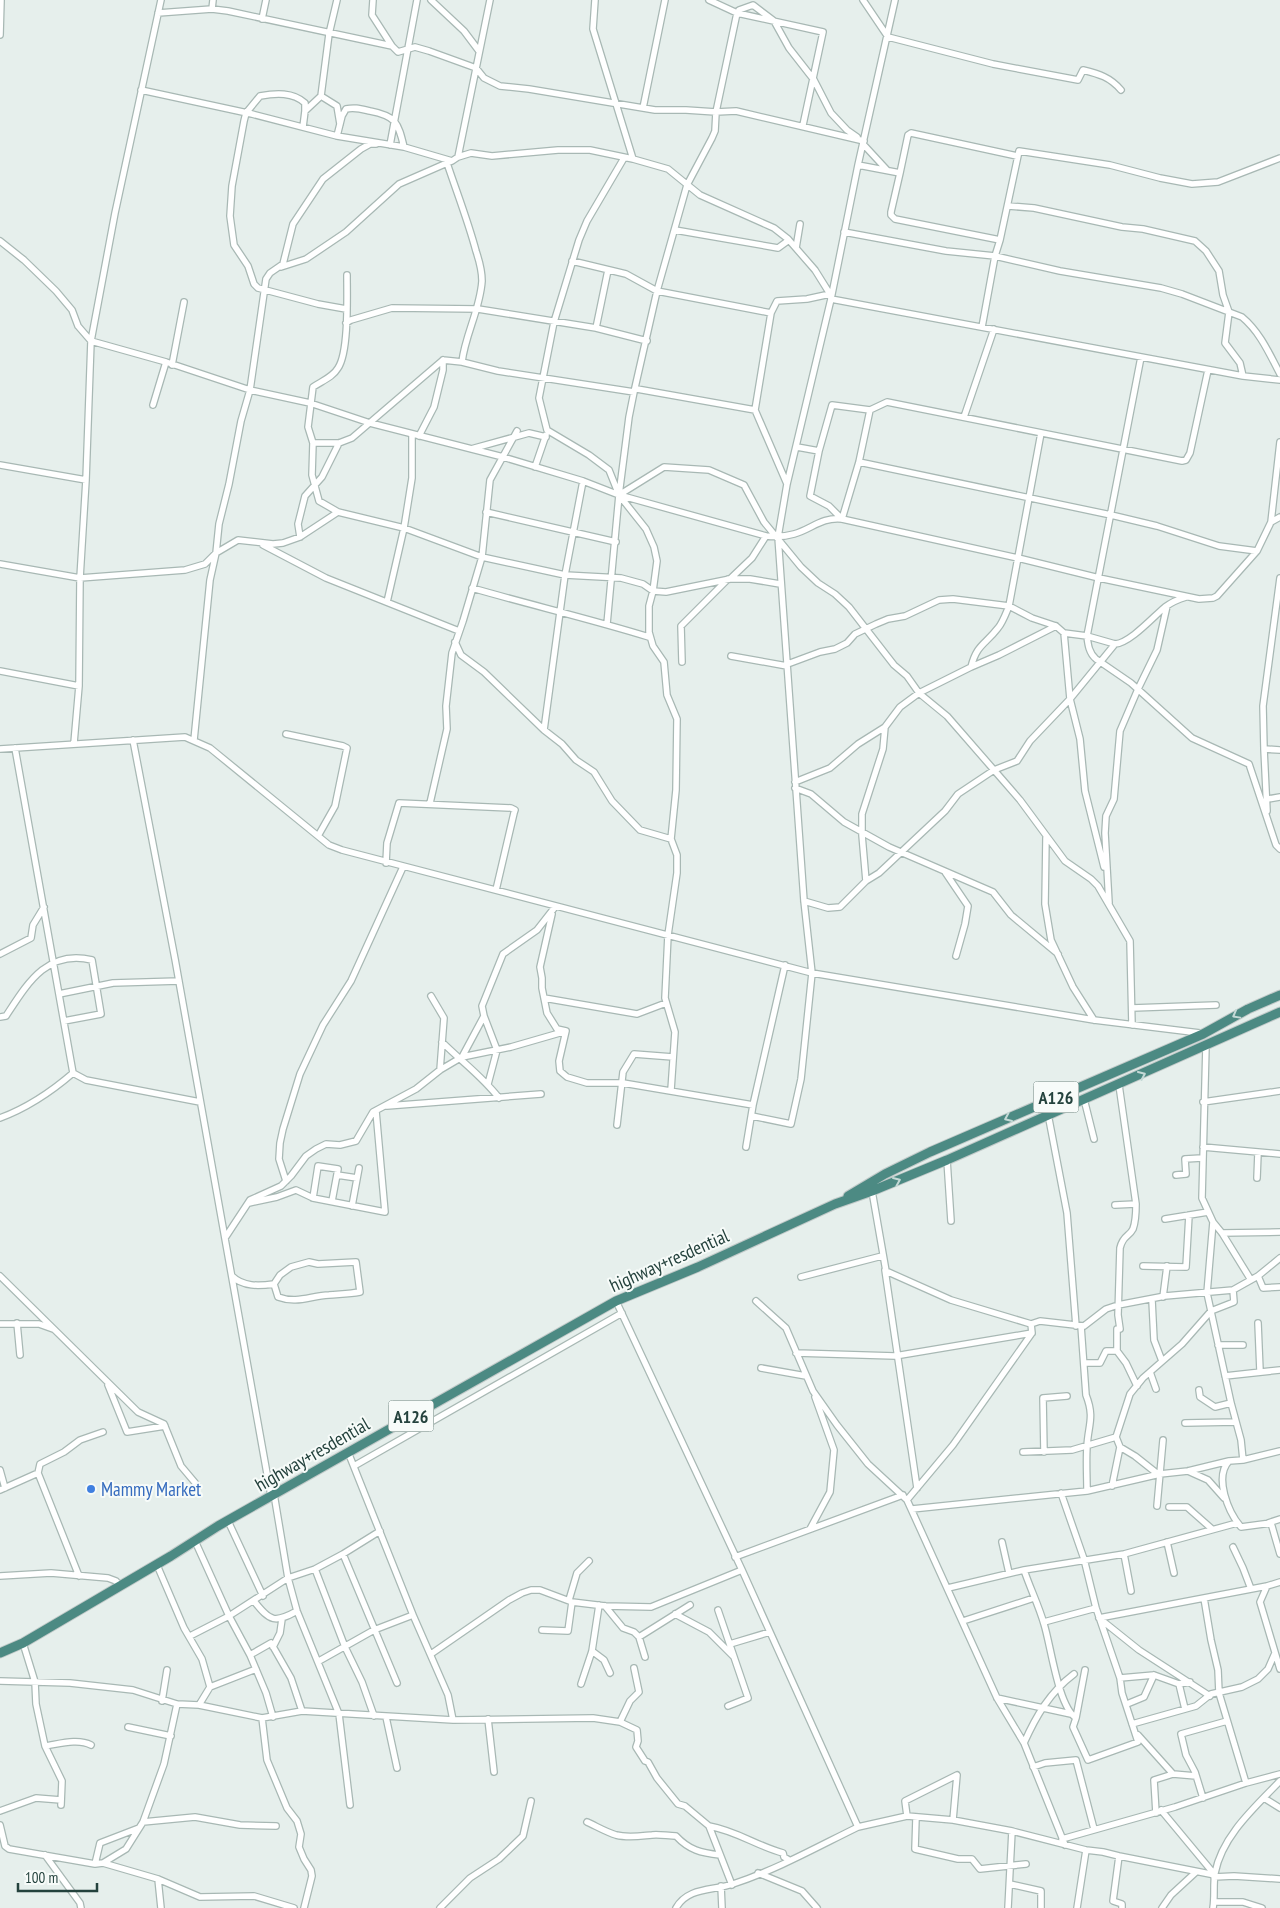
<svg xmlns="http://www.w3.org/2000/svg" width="1280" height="1908" viewBox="0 0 1280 1908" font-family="'PT Sans Narrow',sans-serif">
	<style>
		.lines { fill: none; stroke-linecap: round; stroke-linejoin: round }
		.minor-casing { stroke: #a8b8b4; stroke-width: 8 }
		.trunk-casing { stroke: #c2cac9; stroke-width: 11 }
		.minor { stroke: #fff; stroke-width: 5.5 }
		.trunk { stroke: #4c8a83; stroke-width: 9 }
		.oneway { stroke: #c4d9d6 }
		.shop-dot { fill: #3f7fe0; stroke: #f7fbf9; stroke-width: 2 }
		.labels { text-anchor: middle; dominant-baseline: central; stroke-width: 4; stroke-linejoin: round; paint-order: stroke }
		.shield { fill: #f7fbf9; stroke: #637a75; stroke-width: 1 }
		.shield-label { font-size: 18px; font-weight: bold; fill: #24423d }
		.street-label { font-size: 19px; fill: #24423d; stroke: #f7fbf9 }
		.shop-label { font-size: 19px; fill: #366cbe; stroke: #f7fbf9; text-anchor: start }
	</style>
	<rect width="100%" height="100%" fill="#e6efec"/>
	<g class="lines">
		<g class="minor-casing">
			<path id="minor" d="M 337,0 L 329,34 L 321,96 L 337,106 L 340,124
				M 373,0 L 372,15 L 392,46
				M 431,0 L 464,31 L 479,51
				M 595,0 L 593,29 L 633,159
				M 709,0 L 737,13 L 823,32 L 803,125
				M 863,0 L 888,37 L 993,64 L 1078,80 L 1083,70 C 1099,74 1110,77 1121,90
				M 212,9 L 213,0
				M 739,10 L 753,5 L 774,21 L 789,48 L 814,80 L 831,113 L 847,130 L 857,137
				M 158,13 L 212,9 L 228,11 L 392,46 L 398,52 L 415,47 L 429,51 L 476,68 L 484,78 L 500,86 L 529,89 L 655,110 L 686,110 L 716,112 L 715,131 L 712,138 L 687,185 L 657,291 L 634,392 L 629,417 L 619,495 L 607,624
				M 737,13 L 716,112 L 736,111 L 864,141
				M 262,19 L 266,0
				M 0,35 L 1,0
				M 141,90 L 252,114 L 337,136 L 404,147 L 452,161 L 458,157 L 490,0
				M 643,108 L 665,0
				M 305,111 L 305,103 C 293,92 276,93 260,96 L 246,113 L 244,121 L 232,186 L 230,216 L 234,245 L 248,266 L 254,284 L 258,288 L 318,304 L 346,309
				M 303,127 L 305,111 L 321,96
				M 337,136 L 342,116 L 346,109 C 355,107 361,109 370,111 C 396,116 398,122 404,147
				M 863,144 L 887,170
				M 390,145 L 417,0
				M 458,157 L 471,153 L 492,156 L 558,150 L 590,150 L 633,159 L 668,169 L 700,195 L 774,228 L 788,239 L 815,270 L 830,294 L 831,299 L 1243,376 L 1280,380
				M 624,158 L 587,221 L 579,240 L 554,322 L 539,398 L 547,430 L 589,455 L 609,470 L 619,495 L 646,529 L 654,547 L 657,561 L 653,591 L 649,606 L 649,632 L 653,646 L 664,662 L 667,695 L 677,719 L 676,790 L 671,839 L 677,855 L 677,873 L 668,935 L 665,998 L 675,1032 L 671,1090
				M 858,165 L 900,173 L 891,212 L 891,215 L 895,219 L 1000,240 L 1019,151 L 1110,165 L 1160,178 L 1192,184 L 1218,182 L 1280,158
				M 900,173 L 908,135 L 911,133 L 1017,156
				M 1008,206 L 1034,208 L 1122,227 L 1143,229 L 1195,241 L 1206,251 L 1219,271 L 1223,295 L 1229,312 L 1225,343 L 1240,363 L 1243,376
				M 675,230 L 778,248 L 789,240
				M 844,232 L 946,251 L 995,256 L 1060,271 L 1161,288 L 1182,294 L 1242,317 C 1260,332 1269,353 1280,374
				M 0,241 L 24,260 L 56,291 L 72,310 L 78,326 L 91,341 L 166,362 L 250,390 L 310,403 L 370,423 L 503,457 L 583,481 L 619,495 L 766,536 C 775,537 784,537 794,534 C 812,529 821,517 842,519 L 1018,558 L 1099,578 L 1199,599 L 1213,598 L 1217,596 L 1257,551
				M 796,248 L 800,224
				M 572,261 L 626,274 L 657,291 L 771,313 L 755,410 L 787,484
				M 281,267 L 306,259 L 346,232 L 399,184 L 447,163
				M 347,275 C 347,296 349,352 338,368 C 333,377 322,381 313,387 L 308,427 L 313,443 L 312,475 L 319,501 L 338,512 L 404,528 L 482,557 L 565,575 L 621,578 L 643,584 L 653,591 L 666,592 L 730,579 L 752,558 L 766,536
				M 771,313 L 777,301 L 807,299 L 830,294
				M 346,323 L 351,320 L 392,308 L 478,309 L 596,328 L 647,341
				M 982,327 L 995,256 L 1000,240
				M 596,328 L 608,270
				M 1141,357 L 1087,636 C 1088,645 1089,653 1096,659 L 1131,683 L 1192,738 L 1249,764 L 1276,845 L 1280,849
				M 462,362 L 498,371 L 634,392
				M 172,365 L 184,302
				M 637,389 L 755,410
				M 153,405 L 166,362
				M 964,417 L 994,329
				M 1041,433 L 1009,606 C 1006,613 1003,622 998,628 C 985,645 977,644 971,667 L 999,655 L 1056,626
				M 419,436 L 434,407 L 443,370 L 443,360 L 462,362 C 465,335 480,310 482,281 C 482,271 479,260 476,251 C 468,221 457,193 447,163 L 452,161
				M 313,443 L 339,443 L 352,438 L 443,360
				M 797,447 L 819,451
				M 471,449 L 529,433 L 546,437
				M 859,462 L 1111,515 L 1157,526 L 1219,546 L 1257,551 L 1271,522 L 1280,517
				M 0,465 L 86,480
				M 535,467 L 546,435
				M 619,495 L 664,467 L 709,470 L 744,485 L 764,522 L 801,567 L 818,583 L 835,594 L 849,607 L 894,665 L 907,676 L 919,693 L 947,716 L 994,770 L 1020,800 L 1065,861 L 1091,879 L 1098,886 L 1130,941 L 1132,1025
				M 486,512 L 616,542
				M 842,519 L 859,462 L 870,410 L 887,402 L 1182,461 L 1186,460 L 1190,453 L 1208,370
				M 842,519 L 829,506 L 810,496 L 819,451 L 832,405 L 870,410
				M 1271,522 L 1280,442
				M 300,537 L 298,524 L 305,496 L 322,477 L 339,443
				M 263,545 L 326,578 L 459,631
				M 0,564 L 80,578 L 185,570 L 205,564 L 216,553 L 238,540 L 273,544 L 283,543 L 300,537 L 338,512
				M 1280,578 L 1263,706 L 1264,749 L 1280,750
				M 472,588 C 531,605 591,619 649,637
				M 387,602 L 404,528 L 412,478 L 412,435
				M 1064,633 L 1070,699 L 1080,739 L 1085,791 L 1104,867
				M 455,642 L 461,655 L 484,672 L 544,730 L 562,744 L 576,760 L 594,772 L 612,801 L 640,830 L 671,839
				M 731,656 L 787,666
				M 682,662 L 681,626 L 728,579 L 750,579 L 780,584
				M 785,665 L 820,652 L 835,649 L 847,643 L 855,634 L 876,624 L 888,619 L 905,616 L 939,600 L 953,599 L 1009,606 L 1032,618 L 1056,626 L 1064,633 L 1087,636 L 1115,644 C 1130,643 1153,617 1165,607 C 1172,602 1179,599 1186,597
				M 0,671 L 79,686
				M 544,730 L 565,575 L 583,481
				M 286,734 L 343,746 L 347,748 L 335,806 L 318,836
				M 133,740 L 175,959 L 271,1496
				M 194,740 L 210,580 L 216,553 L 219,524 L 229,484 L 241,421 L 250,390 L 266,279 L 270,273 L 283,264 L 293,224 L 323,179 L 361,149 L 370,144 L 376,144
				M 74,743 L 79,686 L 80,578 L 86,480 L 91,341 L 115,213 L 161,0
				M 15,748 L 73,1073 L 86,1080 L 200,1102
				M 0,749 L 185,737 L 210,748 L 329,845 L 342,850 L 812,973 L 1094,1020 L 1200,1033
				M 1264,749 L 1267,811
				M 795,782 L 830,768 L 858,744 L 885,727
				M 795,788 L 811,794 L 844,822 L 889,847 L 993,892 L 1011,915 L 1058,954
				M 1268,799 L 1280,797
				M 430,803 L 447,729 L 446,706 L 452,653 L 463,621 L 482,557 L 490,480 L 517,431
				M 1046,838 L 1045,904 L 1051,940 L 1073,987 L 1094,1020
				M 386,863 L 387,843 L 399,803 L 511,808 L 515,810 L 514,813 L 496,890
				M 945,872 L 968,906 L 965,924 L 956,956
				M 866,881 L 862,835 L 862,814 L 883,749 L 885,727 L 900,707 L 919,693 L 971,667
				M 804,901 L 828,908 L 840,907 L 866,881 L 879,873 L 945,811 L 958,794 L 994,770 L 1017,761 L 1030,741 L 1070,699 L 1115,644
				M 1109,903 L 1105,833 L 1106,816 L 1114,799 L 1120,731 L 1138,689 L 1157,650 L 1167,606
				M 552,914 L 540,967 L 542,978 L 542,988 L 547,1013 L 557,1029 L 566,1031 L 559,1061 L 560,1071 L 567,1077 L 587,1083 L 623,1083 L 753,1105
				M 0,954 L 31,938 L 33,925 L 44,907
				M 59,994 L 113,983 L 179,981
				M 431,996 L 444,1018 L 440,1070
				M 544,998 L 637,1014 L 666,1003
				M 1132,1008 L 1216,1005
				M 484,1016 L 497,1050 L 488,1084
				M 0,1017 L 6,1016 C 27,984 47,949 92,960 L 101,1014 L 64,1021
				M 442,1042 C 461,1061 482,1076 499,1098
				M 1206,1046 L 1202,1198 L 1213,1222 L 1207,1293 L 1231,1403 L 1241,1440 L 1243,1460
				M 462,1057 L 511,1047 L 563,1032
				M 1119,1085 L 1136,1204 C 1136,1211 1136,1221 1133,1229 C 1129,1237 1123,1235 1120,1248 L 1118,1315 L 1120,1329 L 1117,1329 L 1117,1351 L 1126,1363 L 1137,1386
				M 1084,1099 L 1094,1139
				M 1203,1102 L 1280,1091
				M 387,1106 L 541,1094
				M 1048,1114 L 1067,1213 L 1076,1326
				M 752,1116 L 791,1124 L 801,1079 L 812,973 L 804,901 L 778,537 L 787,484 L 831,299 L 858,165 L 895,0
				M 0,1118 C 27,1108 51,1092 73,1073
				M 617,1125 L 623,1072 L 634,1054 L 673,1057
				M 746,1147 L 753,1105 L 785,965
				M 1203,1147 L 1280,1154
				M 947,1160 L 951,1221
				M 337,1175 L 357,1178
				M 1176,1175 L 1186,1174 L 1185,1159 L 1202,1158
				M 1257,1178 L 1258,1153
				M 286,1181 L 279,1159 L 280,1143 L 283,1129 L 300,1074 L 323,1025 L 351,981 L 403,867
				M 872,1191 L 886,1271 L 951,1300 L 1031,1324 L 1040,1321 L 1084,1326 L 1106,1309 L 1118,1305 L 1165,1296 L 1233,1290
				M 313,1198 L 318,1166 L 338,1169 L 332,1201
				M 249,1203 L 277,1197 L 296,1190 L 313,1198 L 385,1212 L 376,1111
				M 1115,1205 L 1136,1204
				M 352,1206 L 359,1168
				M 1165,1219 L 1208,1212
				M 1213,1222 L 1222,1233 L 1251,1280
				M 1222,1233 L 1280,1232
				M 225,1238 L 250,1200 L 281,1186 L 291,1176 L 306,1156 L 316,1149 L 326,1144 L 340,1145 L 356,1141 L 373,1112 L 416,1089 L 440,1070 L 462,1057 L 484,1016 L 482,1006 L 503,954 L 537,930 L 555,907
				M 1143,1266 L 1186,1267 L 1189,1215
				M 885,1270 L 917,1488
				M 0,1276 L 138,1412 L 164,1424 L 181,1466 L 197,1485
				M 232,1276 C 243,1287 259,1286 274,1284 L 278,1297 C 297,1304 310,1296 329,1295 C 339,1294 349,1294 360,1292 L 356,1262 L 318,1264 L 309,1262 L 291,1267 L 280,1275 L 274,1284
				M 1258,1276 L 1263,1288 L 1280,1287
				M 801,1277 L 882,1256
				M 1163,1297 L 1167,1266
				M 1152,1300 L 1154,1340 L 1162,1361
				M 616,1301 L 742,1570 L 858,1827 C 817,1847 776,1870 733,1884 C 712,1891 688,1887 676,1908
				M 756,1301 L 786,1328 L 813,1391 L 837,1425 L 868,1464 L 907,1500 L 997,1698 L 1024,1743 L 1065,1845
				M 17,1323 L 20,1355
				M 1258,1323 L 1260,1371
				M 0,1324 L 39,1324 L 53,1329
				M 1081,1326 L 1086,1395 C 1095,1418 1088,1425 1087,1447 C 1086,1461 1087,1476 1087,1491
				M 1218,1345 L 1243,1345
				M 796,1353 L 895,1356 L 1032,1333
				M 1084,1363 L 1100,1363 L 1106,1351 L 1117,1351
				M 761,1368 L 806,1376
				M 1150,1372 L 1156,1389
				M 1225,1376 L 1280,1370
				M 108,1385 L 127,1432 L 165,1426
				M 1199,1390 L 1200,1397 L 1215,1407 L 1231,1403
				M 1185,1423 L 1236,1422
				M 1120,1447 L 1135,1456 L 1159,1475
				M 1280,1451 L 1243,1460 L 1229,1461 C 1214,1477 1228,1512 1241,1527 L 1271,1523 L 1280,1554
				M 348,1452 L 413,1615 L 448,1695 L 453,1720
				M 1023,1452 L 1072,1450 L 1116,1437
				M 1044,1452 L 1043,1398 L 1067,1396
				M 354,1466 L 622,1313
				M 0,1470 L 5,1488
				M 1188,1471 L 1208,1480 L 1224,1498
				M 38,1473 L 79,1576
				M 1112,1486 L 1120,1447 L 1116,1437 L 1130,1394 L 1143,1378 L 1182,1344 L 1211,1311 L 1234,1302 L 1233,1290 L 1258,1276 L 1280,1258
				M 0,1490 L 38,1473 L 40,1464 L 64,1452 L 80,1440 L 103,1432
				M 274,1494 L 288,1578 L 297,1611 L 339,1714 L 350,1805
				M 907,1500 L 953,1445 L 1032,1333 L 1031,1324
				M 1157,1506 L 1163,1440
				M 1169,1507 L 1187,1507 L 1212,1529
				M 912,1509 L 1087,1491 L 1160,1474 L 1188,1471 L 1229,1461
				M 228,1521 L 263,1596
				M 1268,1523 L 1280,1519
				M 810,1529 L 830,1492 L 834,1450 L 815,1397
				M 195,1541 L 229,1616 L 250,1655 L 266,1693 L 273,1717
				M 1002,1542 L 1009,1573
				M 1167,1542 L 1174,1573
				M 1233,1547 L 1243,1568 L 1251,1589
				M 343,1554 L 397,1683
				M 1124,1554 L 1131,1591
				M 735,1557 L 903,1495
				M 157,1565 L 184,1628 L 202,1659 L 210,1687
				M 315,1569 L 345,1647 L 362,1682 L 374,1716
				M 1024,1570 C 1030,1588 1039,1606 1044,1624 C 1051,1646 1058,1706 1076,1718 L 1073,1727 L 1088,1760 L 1138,1742 L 1122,1693 L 1120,1678 L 1096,1608 L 1084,1559 L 1061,1493
				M 0,1576 L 51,1573 L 108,1578 L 116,1581 L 120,1586
				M 1280,1582 L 1267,1586 L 1260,1602 L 1280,1669
				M 948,1588 L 1024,1570 L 1124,1554 L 1237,1523
				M 1204,1598 L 1211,1640 L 1218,1670 L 1219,1693 L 1246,1783
				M 569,1600 L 577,1573 L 589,1561
				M 254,1601 C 270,1622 275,1623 297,1611
				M 605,1606 L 623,1628 L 634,1632 L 639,1637
				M 718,1610 L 748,1698 L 728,1706
				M 675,1614 L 709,1632 L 734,1657
				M 1099,1618 L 1267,1586
				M 1099,1618 L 1139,1650 L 1210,1696
				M 963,1621 L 1034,1598
				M 1044,1622 L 1096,1608
				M 542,1630 L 568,1631 L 572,1602
				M 190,1636 L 229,1616 L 288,1578 L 315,1569 L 343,1554 L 380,1531
				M 23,1643 L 35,1682 L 36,1704 L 45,1746 L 62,1781 L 61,1805
				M 730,1644 L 770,1632
				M 273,1647 L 280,1633 L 282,1619
				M 592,1651 L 604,1660 L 610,1673
				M 431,1654 L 509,1600 L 522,1593 L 531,1590 L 540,1590 L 572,1602 L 605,1606 L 651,1607 L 742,1570
				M 250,1655 L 271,1643 L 291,1678 L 302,1711
				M 645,1657 L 639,1637 L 690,1605
				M 319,1661 L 374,1630 L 413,1615
				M 1120,1678 L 1154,1675 L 1179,1684 L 1190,1682
				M 0,1681 L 70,1683 L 133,1690 L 177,1704 L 199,1705 L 262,1718 L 302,1711 L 453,1720 L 593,1718 L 620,1722 L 637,1730 L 638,1741 L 636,1747 L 645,1761 L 648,1762 L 657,1778 L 678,1804 L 685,1806 L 709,1826 L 732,1885
				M 581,1684 L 592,1651 L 599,1605
				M 1179,1684 L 1185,1709
				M 997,1698 L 1071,1714
				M 162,1701 L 167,1670
				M 1127,1704 L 1144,1697 L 1154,1675
				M 199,1705 L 210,1687 L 256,1669
				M 386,1717 L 397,1768
				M 262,1718 L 267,1760 L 287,1808 L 297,1821 L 301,1834 L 299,1847 L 304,1859 L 311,1870 L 312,1876 L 304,1908
				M 1076,1718 L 1085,1670
				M 488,1719 L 494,1772
				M 620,1722 L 630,1701 L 639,1692 L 634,1668
				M 1132,1724 L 1196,1706 L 1211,1694 L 1242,1687 L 1258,1679 L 1268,1669 L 1275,1653
				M 128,1727 L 171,1736
				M 1138,1735 L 1173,1774
				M 1024,1743 C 1036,1716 1050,1692 1074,1674
				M 45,1746 C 59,1744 78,1738 91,1745
				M 1033,1767 L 1045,1763 L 1076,1760 L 1094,1829
				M 1203,1798 L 1195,1772 L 1186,1755 L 1181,1734 L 1227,1721
				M 1264,1798 L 1280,1808
				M 1161,1810 L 1215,1875
				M 0,1811 L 36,1798 L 61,1800
				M 1156,1813 L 1154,1780 L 1173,1774 L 1196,1776
				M 907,1816 L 905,1801 L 957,1775 L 953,1820
				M 916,1818 L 915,1849 L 958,1859 L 972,1859 L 980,1869 L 1026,1864
				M 143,1822 L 195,1817 L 240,1825 L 276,1826
				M 587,1822 C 596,1826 606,1832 616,1835 C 628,1838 640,1836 652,1835 C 659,1834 668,1836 676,1836 C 689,1850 701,1853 720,1855
				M 0,1825 L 5,1846 L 9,1849 L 95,1864 L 103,1863 L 158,1879 L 200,1897 L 254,1896 L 294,1908
				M 709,1826 C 737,1831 757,1846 783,1853 L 784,1857 L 789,1860
				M 858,1827 L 907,1816 L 953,1820 L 1012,1831 L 1086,1850 L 1103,1852 L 1119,1856 L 1215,1875
				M 1062,1839 L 1175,1807 L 1246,1783 L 1280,1774
				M 45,1855 L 80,1903 L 81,1908
				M 1119,1856 L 1113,1901 L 1122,1904 L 1122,1908
				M 103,1863 L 126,1849 L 143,1822 L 164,1764 L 177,1704
				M 95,1864 L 100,1843 L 139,1828
				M 758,1873 L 802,1891 L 817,1908
				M 1214,1877 L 1234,1876 L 1280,1879
				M 158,1879 L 161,1908
				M 1010,1884 L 1041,1891 L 1041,1908
				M 721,1886 L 722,1908
				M 1214,1902 L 1243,1902 L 1262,1908
				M 440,1908 L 470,1878 L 499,1859 L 523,1836 L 531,1801
				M 1008,1908 L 1012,1831
				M 1077,1908 L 1086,1850
				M 1162,1908 L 1171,1895 L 1196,1872
				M 1213,1908 C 1215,1896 1213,1884 1215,1873 C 1222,1836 1255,1807 1280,1781"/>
		</g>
		<g class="trunk-casing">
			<path id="trunk" d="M 848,1196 L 885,1174 L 930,1152 L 1203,1034 L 1248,1009 L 1280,995
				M 0,1653 L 23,1643 L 171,1556 L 218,1526 L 616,1301 L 698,1267 L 835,1204 L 872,1191 L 947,1160 L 1280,1012"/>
		</g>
		<use href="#minor" class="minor"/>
		<use href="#trunk" class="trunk"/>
	</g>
	<defs><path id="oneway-chevron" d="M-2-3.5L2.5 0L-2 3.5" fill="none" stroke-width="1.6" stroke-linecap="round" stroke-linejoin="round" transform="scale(1.25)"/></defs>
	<g class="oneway">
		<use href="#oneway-chevron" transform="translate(1236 1015) rotate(151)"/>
		<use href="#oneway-chevron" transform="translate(1142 1075) rotate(-24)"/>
		<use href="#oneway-chevron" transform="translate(1008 1118) rotate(156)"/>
		<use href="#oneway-chevron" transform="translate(897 1181) rotate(-23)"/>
	</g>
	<circle class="shop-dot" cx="91" cy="1489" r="5"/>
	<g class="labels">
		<g class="shield">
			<rect x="1033.5" y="1081.5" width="45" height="31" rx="4"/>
			<rect x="388.5" y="1400.5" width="45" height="31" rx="4"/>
		</g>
		<g class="shield-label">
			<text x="1056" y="1097">A126</text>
			<text x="411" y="1416">A126</text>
		</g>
		<g class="street-label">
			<text transform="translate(669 1260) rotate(-24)">highway+resdential</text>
			<text transform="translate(312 1454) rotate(-30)">highway+resdential</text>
		</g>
		<g class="shop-label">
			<text x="101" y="1489">Mammy Market</text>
		</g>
	</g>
	<path d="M18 1883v8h79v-8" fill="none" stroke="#24423d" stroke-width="2.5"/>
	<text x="25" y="1883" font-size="15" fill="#24423d" stroke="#f7fbf9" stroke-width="4" paint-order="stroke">100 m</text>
</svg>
